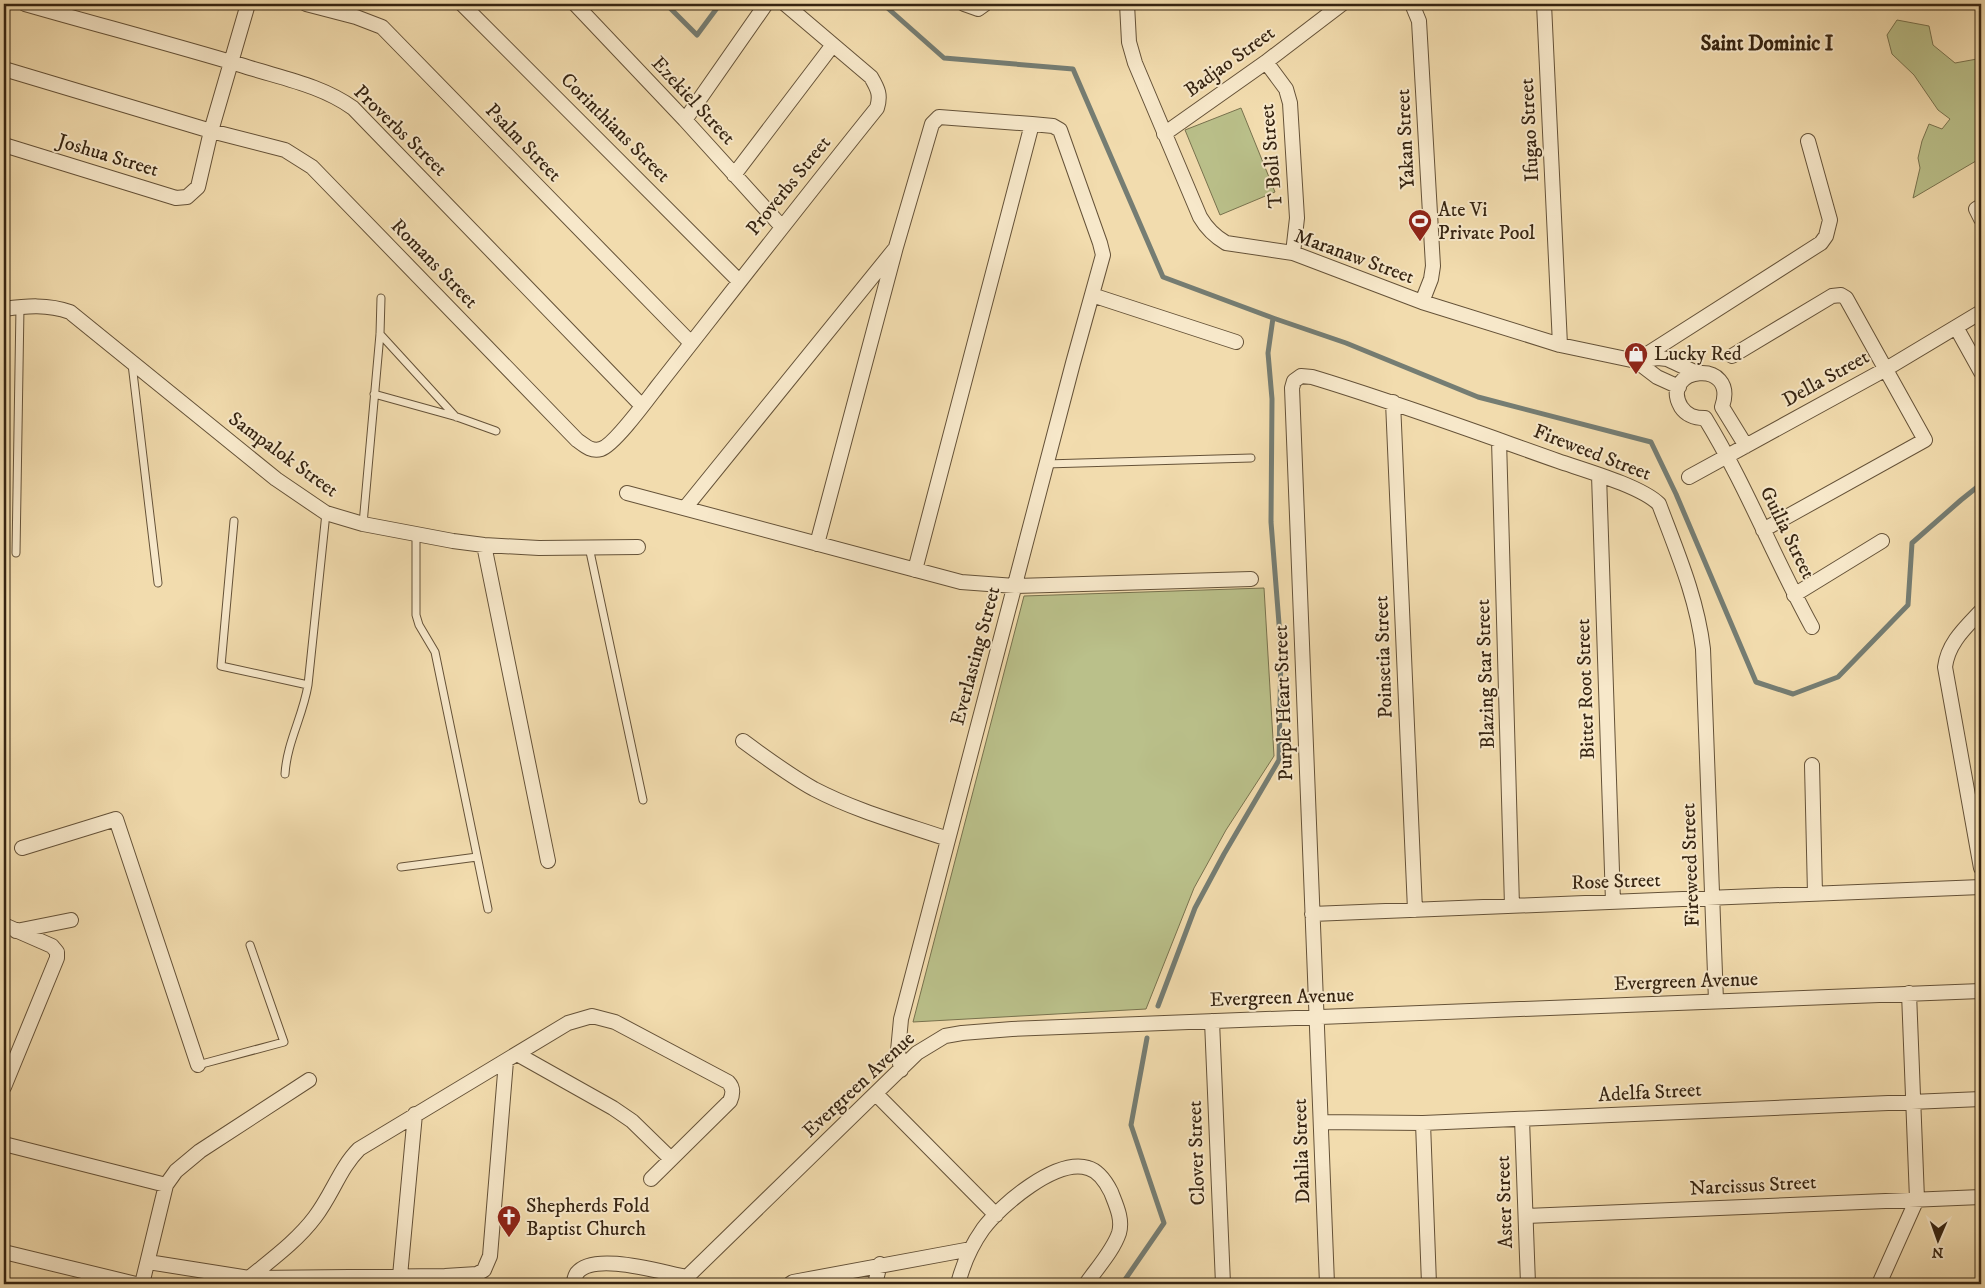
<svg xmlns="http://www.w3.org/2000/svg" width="1985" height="1288" viewBox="0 0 1985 1288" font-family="'IM FELL DW Pica',serif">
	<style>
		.green { fill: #bac08a; stroke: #78724e }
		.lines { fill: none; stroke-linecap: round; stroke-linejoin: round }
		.stream { stroke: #757d73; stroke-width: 5 }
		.lane-casing { stroke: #655238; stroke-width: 9 }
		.street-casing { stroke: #655238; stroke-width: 16 }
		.lane { stroke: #f7e8ca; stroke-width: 7 }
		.street { stroke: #f7e8ca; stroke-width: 14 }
		.labels { text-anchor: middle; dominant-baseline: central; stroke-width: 4; stroke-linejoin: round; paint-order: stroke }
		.street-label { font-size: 20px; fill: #362411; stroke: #f7e8ca }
		.poi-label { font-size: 20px; fill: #362411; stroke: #f7e8ca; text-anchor: start }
		.neighbourhood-label { font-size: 21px; font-weight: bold; fill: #362411; stroke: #f7e8ca }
	</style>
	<rect width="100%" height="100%" fill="#f2dcae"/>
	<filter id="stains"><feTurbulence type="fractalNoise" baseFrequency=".004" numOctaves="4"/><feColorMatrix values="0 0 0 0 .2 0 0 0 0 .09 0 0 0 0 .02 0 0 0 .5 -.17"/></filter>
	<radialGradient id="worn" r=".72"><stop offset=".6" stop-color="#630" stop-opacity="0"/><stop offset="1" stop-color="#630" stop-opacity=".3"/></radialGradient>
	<path class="green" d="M 1897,20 L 1929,26 L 1933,45 L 1955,63 L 1977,59 L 1978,42 L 1981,40 L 1981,158 L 1913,198 L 1920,168 L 1918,158 L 1922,141 L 1929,124 L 1942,129 L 1950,119 L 1938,110 L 1914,75 L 1892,54 L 1887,35 Z
		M 1241,108 L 1275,192 L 1220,215 L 1185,130 Z
		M 1264,588 L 1274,756 L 1226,830 L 1194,888 L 1146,1009 L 913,1022 L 1024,596 Z"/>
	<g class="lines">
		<path class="stream" d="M 666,4 L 697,35 L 720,4
			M 883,4 L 944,58 L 1073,69 L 1163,277 L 1273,318 L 1346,343 L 1478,397 L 1651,442 L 1676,494 L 1756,682 L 1793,694 L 1838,677 L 1908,605 L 1912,543 L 1961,500 L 1981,484
			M 1158,1006 L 1195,908 L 1224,854 L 1279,760 L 1281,649 L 1271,522 L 1272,399 L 1268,353 L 1273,318
			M 1122,1284 L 1164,1223 L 1131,1125 L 1147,1038"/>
		<g class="lane-casing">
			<path id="lane" d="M 380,334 L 456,417
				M 132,364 L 158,583
				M 374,394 L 457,417 L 496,431
				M 1046,464 L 1251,458
				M 234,521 L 221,666 L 308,685
				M 363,524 L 380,334 L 381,298
				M 416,534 L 416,615 L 419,625 L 435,652 L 488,909
				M 589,547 L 643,800
				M 16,553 L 20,307
				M 285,774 C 287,742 303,716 308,685 L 326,513
				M 401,867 L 477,857
				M 198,1065 L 284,1042 L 250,945"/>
		</g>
		<g class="street-casing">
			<path id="street" d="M 25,4 C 98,25 171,44 244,66 C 281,78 321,85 353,108 L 642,406
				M 306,4 L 356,17 L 382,27 L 691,343
				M 462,4 L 739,281
				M 575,4 L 685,120 L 782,227
				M 964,4 L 978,9 L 985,4
				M 1127,4 L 1129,42 L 1135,63 L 1200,217 C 1207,229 1214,236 1226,243 L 1293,253 L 1422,302 L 1560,345 L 1636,361 L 1658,358 L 1667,359 L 1697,373
				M 1412,4 L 1419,21 L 1433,266 L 1431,279 L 1422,302
				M 1544,4 L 1560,345
				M 1266,62 L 1286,89 L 1290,103 L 1297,218 L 1293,253
				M 4,69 L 211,131 L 285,150 L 312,167 L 577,440 C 584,445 591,452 601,449 C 614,445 647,400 657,387 C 730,294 803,200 877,108 C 881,95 878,89 871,77 L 785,4
				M 685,120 L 766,4
				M 1164,134 L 1266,62 L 1342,4
				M 4,145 L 176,198 L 187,197 L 198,187 L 211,131 L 248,4
				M 734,175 L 832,46
				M 1981,206 L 1976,209 L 1981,219
				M 1092,295 L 1236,342
				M 4,309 C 26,306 48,304 70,312 L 276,479 L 326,513 L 363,524 L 453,541 L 484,545 L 539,548 L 638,547
				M 1956,327 L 1981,372
				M 1732,356 L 1832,296 L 1841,295 L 1846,298 L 1925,440 L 1763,530
				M 1641,358 L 1821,243 L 1826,236 L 1830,220 L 1808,141
				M 1636,361 L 1657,377 L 1679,387
				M 1393,402 L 1415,910
				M 1499,440 L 1512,906
				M 1746,446 L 1722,407 C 1739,357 1658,367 1681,407 C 1687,416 1695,418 1705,418 C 1746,485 1774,558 1812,627
				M 1599,475 L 1613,902
				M 1689,477 L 1886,369 L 1981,312
				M 627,493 L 961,582 L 1015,586 L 1251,579
				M 685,508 L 894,250
				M 817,544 L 896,247 L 932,124 L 939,117 L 1032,124 L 1053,126 L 1060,130 L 1100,243 L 1103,255 L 1073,363 L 901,1019 L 898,1051 L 901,1070
				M 484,545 L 548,861
				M 915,570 L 1032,124
				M 1794,595 L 1882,541
				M 1981,611 C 1965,628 1948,643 1945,667 L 1981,868
				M 743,741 C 766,758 789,775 814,789 C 856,811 904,824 948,839
				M 1812,765 L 1815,894
				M 22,848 L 116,819 L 198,1065
				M 1312,914 L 1981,887
				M 4,925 L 52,946 L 57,952 L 57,958 L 4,1087
				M 16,931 L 71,920
				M 1212,1021 L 1223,1284
				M 517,1054 L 613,1108 L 632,1121 L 671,1159
				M 876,1094 L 996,1215
				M 1522,1119 L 1528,1284
				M 1321,1122 L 1423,1123 L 1981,1099
				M 1423,1123 L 1429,1284
				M 4,1144 L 166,1185
				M 1526,1216 L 1981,1197
				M 4,1252 L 136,1284
				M 148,1262 L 249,1278 L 445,1276 L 477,1274 L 484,1270 L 490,1256 L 506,1061
				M 400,1276 L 415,1114
				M 142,1284 L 166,1185 L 176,1171 L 200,1151 L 309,1080
				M 249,1284 L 249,1278 C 272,1259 297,1241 315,1217 C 332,1195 340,1168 359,1149 L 568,1023 L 592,1016 L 615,1022 L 728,1082 C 734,1088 733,1094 730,1101 L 651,1179
				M 574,1284 C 574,1281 575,1276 577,1273 C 594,1251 663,1273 687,1277
				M 686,1284 L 687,1277 L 917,1053 L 945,1036 L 962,1033 L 1012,1029 L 1981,991
				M 790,1284 L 793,1282 L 971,1249
				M 875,1284 L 880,1264
				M 958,1284 C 963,1264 971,1246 983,1229 C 1001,1205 1056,1158 1088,1168 C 1099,1171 1106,1182 1111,1192 C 1116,1205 1123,1219 1119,1233 C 1113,1251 1097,1268 1086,1284
				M 1327,1284 L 1292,388 L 1294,381 L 1301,376 L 1312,377 C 1395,402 1476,432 1558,461 C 1584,470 1641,486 1659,504 C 1677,552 1697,598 1703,649 L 1716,1001
				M 1879,1284 L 1917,1199 L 1909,993"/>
		</g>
		<use href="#lane" class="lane"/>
		<use href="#street" class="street"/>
	</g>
	<defs>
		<g id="stadium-pin" transform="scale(1.25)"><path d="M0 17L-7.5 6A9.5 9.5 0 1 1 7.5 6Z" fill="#8f2418" stroke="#f7e8ca"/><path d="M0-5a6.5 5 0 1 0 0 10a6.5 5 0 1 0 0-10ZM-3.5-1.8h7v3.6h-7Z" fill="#fff"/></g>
		<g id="shop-pin" transform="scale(1.25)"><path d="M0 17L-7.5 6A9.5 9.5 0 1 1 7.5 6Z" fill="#8f2418" stroke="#f7e8ca"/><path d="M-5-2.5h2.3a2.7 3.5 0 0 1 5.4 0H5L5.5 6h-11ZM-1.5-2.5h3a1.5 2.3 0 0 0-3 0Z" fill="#fff"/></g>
		<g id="church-pin" transform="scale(1.25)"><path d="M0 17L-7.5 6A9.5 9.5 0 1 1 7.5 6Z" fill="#8f2418" stroke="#f7e8ca"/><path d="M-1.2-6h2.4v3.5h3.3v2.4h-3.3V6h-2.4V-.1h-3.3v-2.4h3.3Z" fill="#fff"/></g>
	</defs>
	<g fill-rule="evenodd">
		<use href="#stadium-pin" x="1420" y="221"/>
		<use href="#shop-pin" x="1636" y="354"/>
		<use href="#church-pin" x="509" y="1217"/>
	</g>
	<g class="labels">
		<g class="street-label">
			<text transform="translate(1230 62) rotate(-36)">Badjao Street</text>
			<text transform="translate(693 101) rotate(47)">Ezekiel Street</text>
			<text transform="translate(615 128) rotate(45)">Corinthians Street</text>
			<text transform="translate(1530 130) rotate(-93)">Ifugao Street</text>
			<text transform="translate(400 131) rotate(44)">Proverbs Street</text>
			<text transform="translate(1406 139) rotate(-93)">Yakan Street</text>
			<text transform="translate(523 143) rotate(46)">Psalm Street</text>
			<text transform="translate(108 156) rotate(17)">Joshua Street</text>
			<text transform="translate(1272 156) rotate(-95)">T Boli Street</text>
			<text transform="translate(789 186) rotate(-51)">Proverbs Street</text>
			<text transform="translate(1354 257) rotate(20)">Maranaw Street</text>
			<text transform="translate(434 264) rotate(46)">Romans Street</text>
			<text transform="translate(1826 379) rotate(-29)">Della Street</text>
			<text transform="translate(1592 453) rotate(21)">Fireweed Street</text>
			<text transform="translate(283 455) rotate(36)">Sampalok Street</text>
			<text transform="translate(1787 533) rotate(64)">Guilia Street</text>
			<text transform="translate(976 656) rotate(-75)">Everlasting Street</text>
			<text transform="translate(1384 657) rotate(-92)">Poinsetia Street</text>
			<text transform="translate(1486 674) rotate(-92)">Blazing Star Street</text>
			<text transform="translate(1586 689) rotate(-92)">Bitter Root Street</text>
			<text transform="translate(1284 703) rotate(-92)">Purple Heart Street</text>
			<text transform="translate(1691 865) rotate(-92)">Fireweed Street</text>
			<text transform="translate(1616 882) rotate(-2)">Rose Street</text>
			<text transform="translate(1686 982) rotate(-2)">Evergreen Avenue</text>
			<text transform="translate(1282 998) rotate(-2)">Evergreen Avenue</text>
			<text transform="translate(859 1085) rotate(-43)">Evergreen Avenue</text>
			<text transform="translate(1650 1093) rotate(-3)">Adelfa Street</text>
			<text transform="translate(1302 1151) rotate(-92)">Dahlia Street</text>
			<text transform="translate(1197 1153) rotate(-92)">Clover Street</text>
			<text transform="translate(1753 1186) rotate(-3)">Narcissus Street</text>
			<text transform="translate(1505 1202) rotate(-92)">Aster Street</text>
		</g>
		<g class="poi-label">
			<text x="1438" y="210">Ate Vi<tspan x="1438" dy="23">Private Pool</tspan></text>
			<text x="1654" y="354">Lucky Red</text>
			<text x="526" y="1206">Shepherds Fold<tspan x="526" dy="23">Baptist Church</tspan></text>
		</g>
		<g class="neighbourhood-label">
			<text x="1767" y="44">Saint Dominic I</text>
		</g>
	</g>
	<rect width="1985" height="1288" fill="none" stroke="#f2dcae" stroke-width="20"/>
	<rect x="5" y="5" width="1975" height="1278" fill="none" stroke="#362411" stroke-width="2.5"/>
	<rect x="10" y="10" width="1965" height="1268" fill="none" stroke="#362411"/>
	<g transform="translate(1938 1240) rotate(182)" stroke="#f7e8ca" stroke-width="4" paint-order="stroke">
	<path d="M0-4L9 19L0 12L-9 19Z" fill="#362411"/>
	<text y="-8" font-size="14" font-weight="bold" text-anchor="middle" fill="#362411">N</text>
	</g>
	<rect width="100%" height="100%" filter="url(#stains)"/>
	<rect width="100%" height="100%" fill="url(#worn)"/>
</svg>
